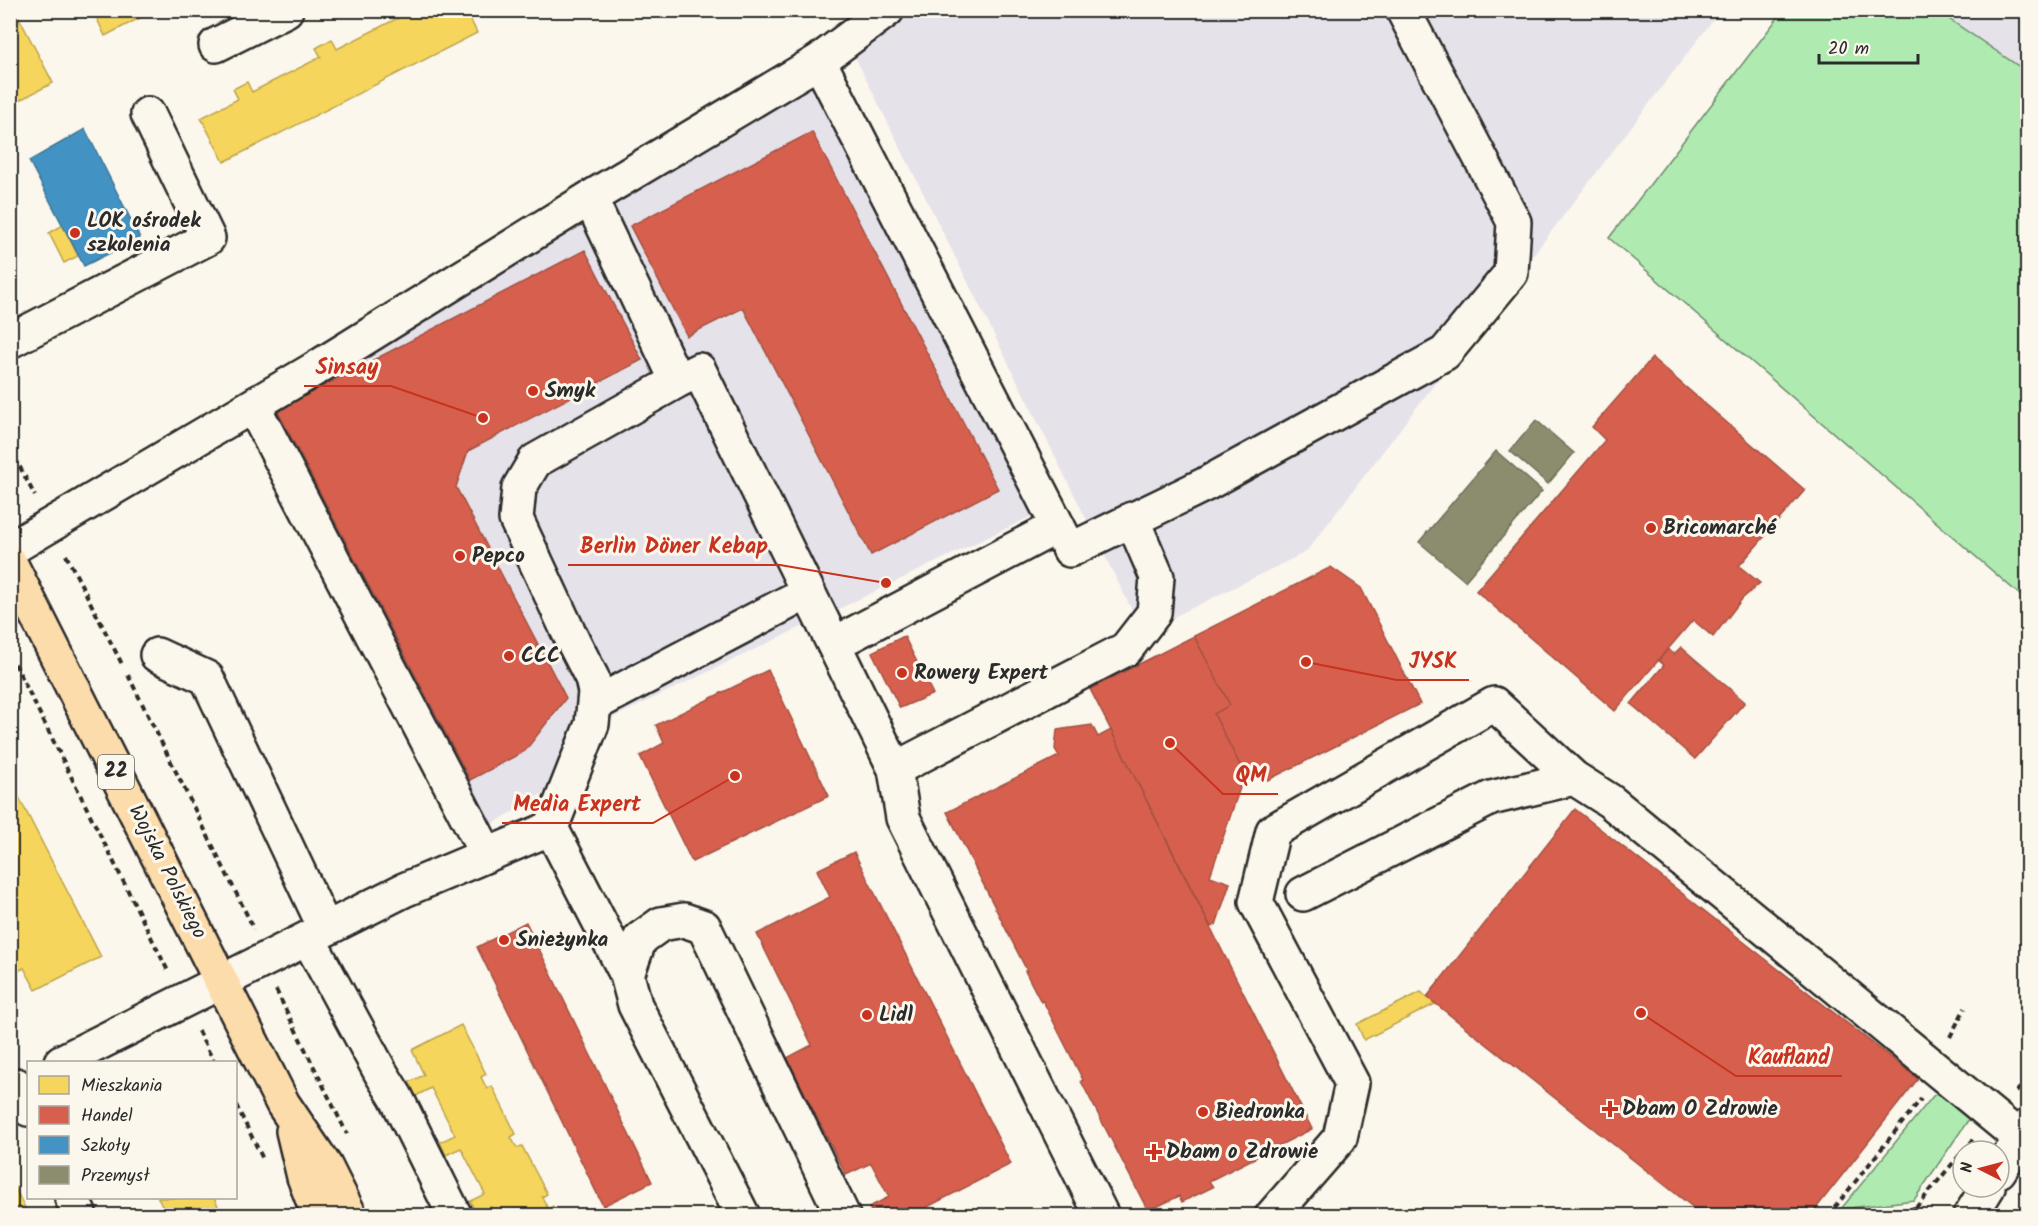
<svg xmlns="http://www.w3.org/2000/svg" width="2038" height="1226" viewBox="0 0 2038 1226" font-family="Kalam,sans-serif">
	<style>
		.built { fill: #e5e2e9 }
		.green { fill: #afebb1; stroke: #6d8b6e; stroke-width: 1.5 }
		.homes { fill: #f6d55c; stroke: #b9a24d; stroke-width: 1.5 }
		.shops { fill: #d6604d; stroke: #a35043; stroke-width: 1.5 }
		.schools { fill: #4393c3; stroke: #3c7495; stroke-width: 1.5 }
		.industry { fill: #8c8c6e; stroke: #6f6f5a; stroke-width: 1.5 }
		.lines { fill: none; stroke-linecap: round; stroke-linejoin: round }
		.minor-casing { stroke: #2b2b2b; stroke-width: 38 }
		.major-casing { stroke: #2b2b2b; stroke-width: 38 }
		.path { stroke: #2b2b2b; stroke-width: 4; stroke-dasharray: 6 4.5; stroke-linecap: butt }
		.minor { stroke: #fbf7ec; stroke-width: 33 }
		.major { stroke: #fddcac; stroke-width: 33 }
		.poi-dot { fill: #c8321e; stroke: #fbf7ec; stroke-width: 2 }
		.labels { text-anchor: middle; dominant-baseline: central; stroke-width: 6; stroke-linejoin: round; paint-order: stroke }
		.shield { fill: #fbf7ec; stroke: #696865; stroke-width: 1.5 }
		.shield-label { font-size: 20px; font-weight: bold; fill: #2b2b2b }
		.poi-label { font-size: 21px; font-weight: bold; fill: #2b2b2b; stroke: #fbf7ec; text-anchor: start }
		.street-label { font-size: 21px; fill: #2b2b2b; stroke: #fbf7ec }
		.leader { fill: none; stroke: #c8321e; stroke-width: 2 }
		.callout-dot { fill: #c8321e; stroke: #fbf7ec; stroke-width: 2 }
		.callout-label { font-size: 22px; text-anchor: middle; font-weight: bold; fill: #c8321e; stroke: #fbf7ec; stroke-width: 6; stroke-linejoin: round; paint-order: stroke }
	</style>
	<rect width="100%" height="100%" fill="#fbf7ec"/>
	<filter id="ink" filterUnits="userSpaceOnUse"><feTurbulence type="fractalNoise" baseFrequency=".0167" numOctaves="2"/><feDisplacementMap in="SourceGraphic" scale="12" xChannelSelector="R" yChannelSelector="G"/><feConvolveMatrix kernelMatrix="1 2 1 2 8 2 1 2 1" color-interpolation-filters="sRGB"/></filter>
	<g filter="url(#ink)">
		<path class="built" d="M 862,10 L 1720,11 L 1306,552 L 1143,632 L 842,31 Z
			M 1937,11 L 2027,11 L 2027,72 Z
			M 800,54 L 1032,516 L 577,735 L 590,764 L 467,840 L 242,401 Z"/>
		<path class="green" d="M 1783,11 L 1937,11 L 2027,72 L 2027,601 L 1609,238 Z
			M 1947,1087 L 1973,1113 L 1914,1200 L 1841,1209 L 1933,1096 Z"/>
		<path class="homes" d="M 10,10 L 15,10 L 53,83 L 10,105 Z
			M 93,10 L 155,10 L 105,36 Z
			M 404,10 L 466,10 L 477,33 L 224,162 L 201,118 L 238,99 L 233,89 L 247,82 L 252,92 L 321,57 L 316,48 L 332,39 L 337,49 L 406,14 Z
			M 63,225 L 78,256 L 64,263 L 49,233 Z
			M 10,780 L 101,957 L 36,990 L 24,968 L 18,971 L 10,957 Z
			M 1421,992 L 1435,1004 L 1364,1040 L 1357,1024 Z
			M 461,1025 L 486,1074 L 481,1077 L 487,1089 L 492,1086 L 516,1134 L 511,1137 L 517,1148 L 522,1146 L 547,1194 L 542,1197 L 548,1209 L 553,1206 L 557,1216 L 496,1216 L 491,1207 L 477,1215 L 470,1201 L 485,1194 L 461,1148 L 446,1155 L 440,1142 L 455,1135 L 431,1088 L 416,1096 L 409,1082 L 424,1075 L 412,1050 Z
			M 10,1178 L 29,1216 L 10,1216 Z
			M 158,1198 L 214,1198 L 223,1216 L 167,1216 Z"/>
		<path class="shops" d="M 812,132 L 998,489 L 871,555 L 743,308 L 687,336 L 630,226 Z
			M 585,250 L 642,360 L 468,451 L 456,487 L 566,698 L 525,751 L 470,780 L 277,410 Z
			M 1652,358 L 1805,490 L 1739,566 L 1760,583 L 1742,599 L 1713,637 L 1693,620 L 1615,711 L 1476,591 L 1605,440 L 1592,427 Z
			M 1331,567 L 1361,588 L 1420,704 L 1268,780 L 1244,773 L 1214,714 L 1230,705 L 1194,636 Z
			M 904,636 L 933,694 L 900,708 L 872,652 Z
			M 1194,636 L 1230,705 L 1214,714 L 1244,773 L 1240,775 L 1243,779 L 1210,876 L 1230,883 L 1216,925 L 1211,927 L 1090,689 Z
			M 1681,647 L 1745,702 L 1695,759 L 1631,704 L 1664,665 L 1658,660 L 1668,649 L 1674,654 Z
			M 768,670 L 829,796 L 692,862 L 640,756 L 664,743 L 656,725 Z
			M 1092,725 L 1098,737 L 1111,730 L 1312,1129 L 1209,1181 L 1213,1187 L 1182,1202 L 1179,1196 L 1148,1211 L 1081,1081 L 1083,1080 L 1043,1001 L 1041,1002 L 1025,971 L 1027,971 L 947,812 L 1059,756 L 1055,749 L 1057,730 Z
			M 1575,809 L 1918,1079 L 1810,1216 L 1704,1216 L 1427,997 Z
			M 854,852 L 1011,1164 L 910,1216 L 873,1216 L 869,1207 L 889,1197 L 871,1163 L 846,1175 L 787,1058 L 812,1045 L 757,934 L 830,897 L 817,870 Z
			M 526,922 L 652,1182 L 603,1206 L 477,947 Z"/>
		<path class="schools" d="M 85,129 L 140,238 L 84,266 L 29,161 Z"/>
		<path class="industry" d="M 1536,420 L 1574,453 L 1548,484 L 1510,451 Z
			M 1496,451 L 1542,491 L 1465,581 L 1419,542 Z"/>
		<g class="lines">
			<g class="minor-casing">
				<path id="minor" d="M 216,45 L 286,10
					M 819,61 L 887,10
					M 590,198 L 677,381 L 699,370 L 895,769 L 1126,649 L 1154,613 L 1157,577 L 1132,519
					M 10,341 L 208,238 L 148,114
					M 253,406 L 487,855
					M 10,549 L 318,367 L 590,198 L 819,61 L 1070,550 L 1206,484 L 1445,353 L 1511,273 L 1514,222 L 1403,10
					M 834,644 L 1058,526
					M 157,655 L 207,678 L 325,928
					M 595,704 L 808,592
					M 895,769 L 903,818 L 1102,1216
					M 1303,894 L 1491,798 L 1574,778 L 1610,801 L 2020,1138
					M 308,938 L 381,1073 L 396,1097 L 455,1216
					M 627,975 L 551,828 L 592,724 L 595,692 L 592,678 L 567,629 L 516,519 L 519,488 L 535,461 L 677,381
					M 61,1062 L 404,890 L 551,828
					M 16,1085 L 28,1109
					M 1999,1171 L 2028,1126
					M 72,1198 L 80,1216
					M 743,1216 L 635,1005 L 627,975 L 640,939 L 661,924 L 684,920 L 704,927 L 843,1216
					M 1272,1216 L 1340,1138 L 1352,1083 L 1256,902 L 1273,831 L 1494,704 L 1574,778
					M 1970,1216 L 1988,1187"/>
			</g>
			<g class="major-casing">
				<path id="major" d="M 10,563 L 283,1104 L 325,1166 L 350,1216
					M 293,1131 L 304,1177 L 319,1216"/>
			</g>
			<path class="path" d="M 10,448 L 35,496
				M 66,555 L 123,666
				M 10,654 L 169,973
				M 128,675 L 254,929
				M 276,990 L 347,1134
				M 198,1031 L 214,1062
				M 1950,1037 L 1965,1008
				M 2016,1092 L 2028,1080
				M 236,1105 L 264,1161
				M 1963,1151 L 1973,1140
				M 1828,1216 L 1921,1099
				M 1860,1216 L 1915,1208
				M 1909,1216 L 1963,1151"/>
			<use href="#minor" class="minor"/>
			<use href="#major" class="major"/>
		</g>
	</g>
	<g class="poi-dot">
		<circle cx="75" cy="233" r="6"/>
		<circle cx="533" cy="391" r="6"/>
		<circle cx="1651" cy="528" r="6"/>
		<circle cx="460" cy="556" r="6"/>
		<circle cx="509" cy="656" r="6"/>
		<circle cx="902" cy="673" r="6"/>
		<circle cx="504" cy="940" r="6"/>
		<circle cx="867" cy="1015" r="6"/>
		<path d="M1607 1100h6v6h6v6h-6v6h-6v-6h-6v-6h6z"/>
		<circle cx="1203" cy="1112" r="6"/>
		<path d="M1151 1143h6v6h6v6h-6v6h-6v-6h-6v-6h6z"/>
	</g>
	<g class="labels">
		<rect class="shield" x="98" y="755" width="36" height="34" rx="4.5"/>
		<g class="shield-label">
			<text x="116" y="772">22</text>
		</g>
		<g class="poi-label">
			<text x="87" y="221">LOK ośrodek<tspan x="87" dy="24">szkolenia</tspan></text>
			<text x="545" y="391">Smyk</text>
			<text x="1663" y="528">Bricomarché</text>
			<text x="472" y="556">Pepco</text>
			<text x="521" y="656">CCC</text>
			<text x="914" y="673">Rowery Expert</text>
			<text x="516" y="940">Snieżynka</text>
			<text x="879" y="1015">Lidl</text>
			<text x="1622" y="1109">Dbam O Zdrowie</text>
			<text x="1215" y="1112">Biedronka</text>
			<text x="1166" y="1152">Dbam o Zdrowie</text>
		</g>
		<g class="street-label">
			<text transform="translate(167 872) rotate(63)">Wojska Polskiego</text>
		</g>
	</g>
	<path class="leader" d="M483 418L391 386H304M886 583L780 565H568M1306 662L1397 680H1469M1170 743L1223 794H1278M735 776L653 823H502M1641 1013L1736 1076H1842"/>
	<g class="callout-dot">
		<circle cx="483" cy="418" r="6"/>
		<circle cx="886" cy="583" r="6"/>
		<circle cx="1306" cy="662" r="6"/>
		<circle cx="1170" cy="743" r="6"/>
		<circle cx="735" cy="776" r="6"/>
		<circle cx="1641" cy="1013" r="6"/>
	</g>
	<g class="callout-label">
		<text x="347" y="374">Sinsay</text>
		<text x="674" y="553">Berlin Döner Kebap</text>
		<text x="1433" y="668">JYSK</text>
		<text x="1251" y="782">QM</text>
		<text x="577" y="811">Media Expert</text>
		<text x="1789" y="1064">Kaufland</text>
	</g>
	<rect width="2038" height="1226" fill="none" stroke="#fbf7ec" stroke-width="36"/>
	<rect x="18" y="18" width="2002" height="1190" fill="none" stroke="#2b2b2b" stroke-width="2" filter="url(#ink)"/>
	<rect x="27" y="1061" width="210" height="138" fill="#fbf7ec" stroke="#a8a59f" stroke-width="1.5"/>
	<rect x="39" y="1076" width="30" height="18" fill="#f6d55c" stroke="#a8a59f" stroke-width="1.5"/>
	<text x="81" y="1091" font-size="18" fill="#2b2b2b">Mieszkania</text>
	<rect x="39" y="1106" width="30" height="18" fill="#d6604d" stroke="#a8a59f" stroke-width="1.5"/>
	<text x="81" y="1121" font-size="18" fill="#2b2b2b">Handel</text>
	<rect x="39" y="1136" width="30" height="18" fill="#4393c3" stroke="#a8a59f" stroke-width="1.5"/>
	<text x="81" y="1151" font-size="18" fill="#2b2b2b">Szkoły</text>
	<rect x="39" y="1166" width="30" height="18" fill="#8c8c6e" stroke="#a8a59f" stroke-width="1.5"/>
	<text x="81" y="1181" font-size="18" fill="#2b2b2b">Przemysł</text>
	<g transform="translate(1981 1169) rotate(276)"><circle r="28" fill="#fbf7ec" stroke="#a8a59f" stroke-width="1.5"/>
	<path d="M0-4.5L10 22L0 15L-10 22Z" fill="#c8321e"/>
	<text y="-9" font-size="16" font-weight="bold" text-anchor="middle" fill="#2b2b2b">N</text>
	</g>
	<path d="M1819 54v9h99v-9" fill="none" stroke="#2b2b2b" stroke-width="3"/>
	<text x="1828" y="54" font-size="18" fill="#2b2b2b" stroke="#fbf7ec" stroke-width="4.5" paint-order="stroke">20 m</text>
</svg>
